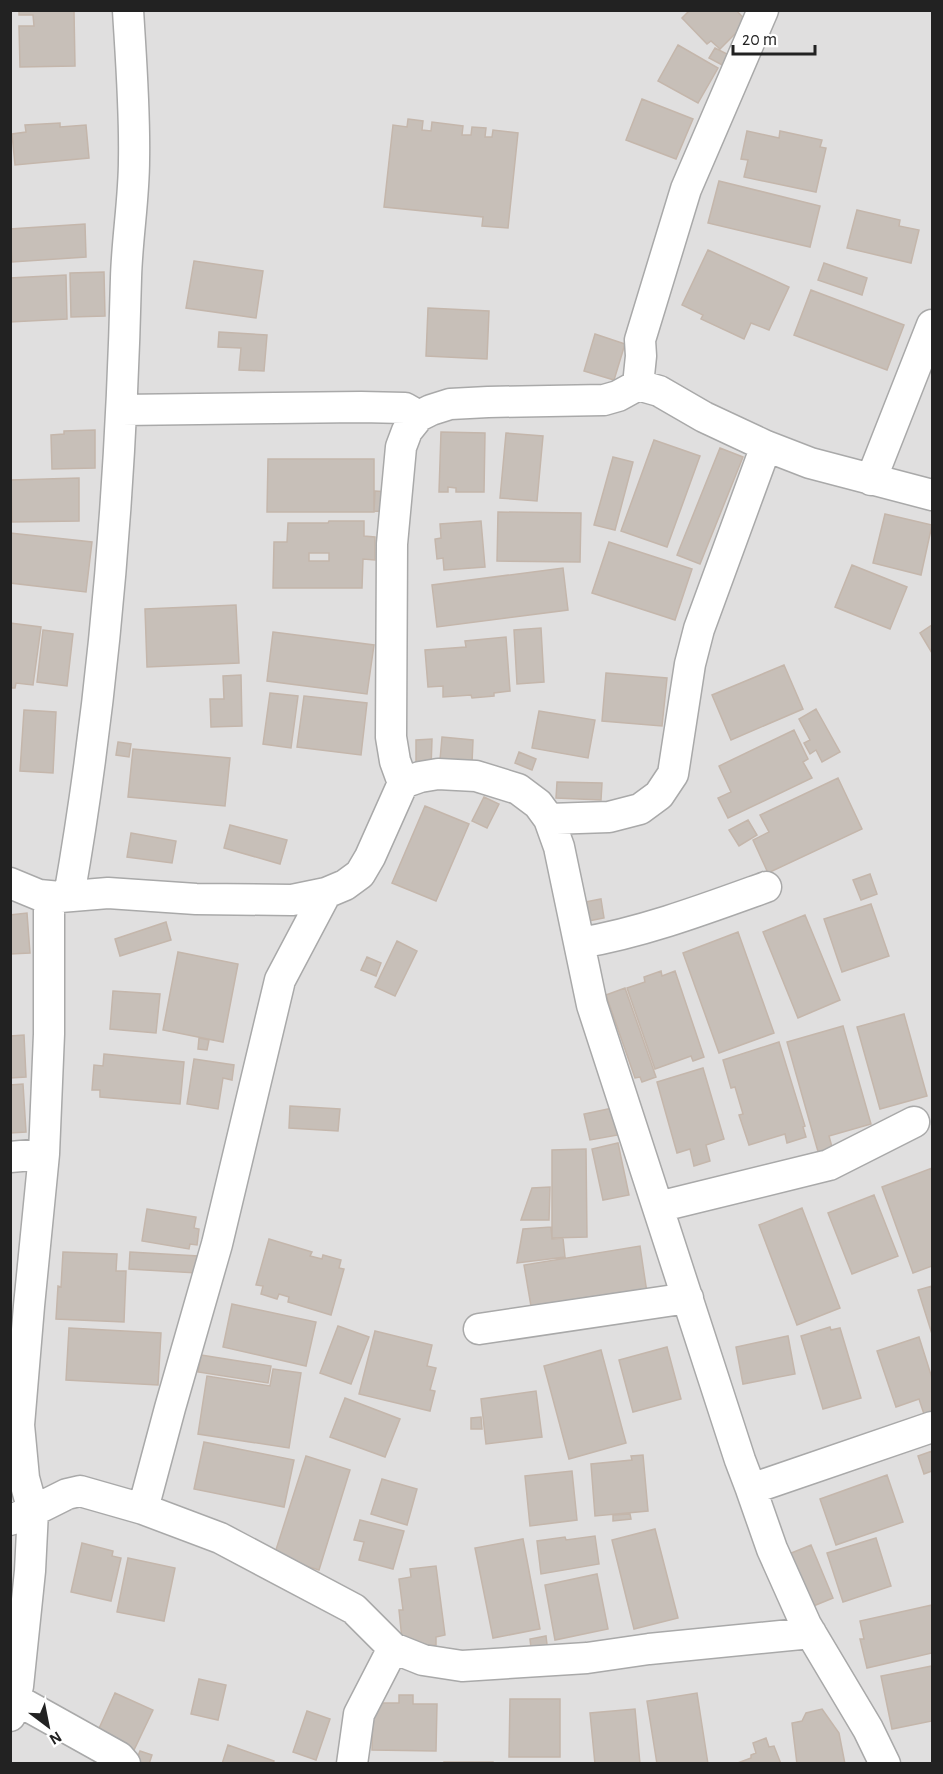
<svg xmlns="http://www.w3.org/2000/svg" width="943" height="1774" viewBox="0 0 943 1774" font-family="'Alegreya Sans',sans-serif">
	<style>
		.residential { fill: #e0dfdf }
		.building { fill: #c7bfb8; stroke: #c4b6ab; stroke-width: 1.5; fill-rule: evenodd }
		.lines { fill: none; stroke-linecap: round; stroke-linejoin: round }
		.minor-casing { stroke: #a9a9a9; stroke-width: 33 }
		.minor { stroke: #fff; stroke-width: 30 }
	</style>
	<rect width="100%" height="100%" fill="#f2efe9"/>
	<path class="residential" d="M 11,11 L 932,11 L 932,1763 L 11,1763 Z"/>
	<path class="building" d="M 19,10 L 74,10 L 75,66 L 20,67 L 19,26 L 34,26 L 33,15 L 19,15 Z
		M 690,10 L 740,10 L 738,12 L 747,22 L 720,49 L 711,41 L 707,44 L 682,18 Z
		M 678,45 L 718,68 L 698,103 L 658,81 Z
		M 715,48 L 729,55 L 724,66 L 709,58 Z
		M 642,99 L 693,119 L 676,159 L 626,140 Z
		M 408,119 L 423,121 L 422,130 L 431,131 L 432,122 L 463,126 L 462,135 L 471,135 L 472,127 L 486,128 L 485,137 L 492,137 L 493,130 L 518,133 L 508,228 L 482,226 L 483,217 L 384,207 L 393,125 L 407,127 Z
		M 60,123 L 60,127 L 86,125 L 89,158 L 15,165 L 12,134 L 26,132 L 25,125 Z
		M 747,131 L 779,138 L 780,131 L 822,140 L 820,147 L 826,148 L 816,192 L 744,177 L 748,160 L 741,159 Z
		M 719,181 L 820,206 L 810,247 L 708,223 Z
		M 857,210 L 900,220 L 899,226 L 919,230 L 911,263 L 847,248 Z
		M 85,224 L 86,257 L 12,262 L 10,229 Z
		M 708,250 L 789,287 L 769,330 L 751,323 L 744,339 L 701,319 L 703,315 L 682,305 Z
		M 194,261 L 263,271 L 256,318 L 186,308 Z
		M 824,263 L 867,278 L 862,295 L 818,280 Z
		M 104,272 L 105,316 L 71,317 L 70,273 Z
		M 66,275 L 67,319 L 10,322 L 10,278 Z
		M 811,290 L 904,325 L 887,370 L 794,335 Z
		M 428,308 L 489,311 L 487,359 L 426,356 Z
		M 219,332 L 267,335 L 264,371 L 239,370 L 241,348 L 218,347 Z
		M 595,334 L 625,344 L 614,380 L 584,371 Z
		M 95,430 L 95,468 L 52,469 L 51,435 L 64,434 L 64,431 Z
		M 441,432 L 485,433 L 484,492 L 456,492 L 456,488 L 448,487 L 448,492 L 439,492 Z
		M 506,433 L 543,436 L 537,501 L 500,498 Z
		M 654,440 L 700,456 L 667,547 L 621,531 Z
		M 720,448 L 743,457 L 700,564 L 677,555 Z
		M 613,457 L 633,462 L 615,530 L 594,525 Z
		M 268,459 L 374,459 L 374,512 L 267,512 Z
		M 79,478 L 79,521 L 12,522 L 11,480 Z
		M 375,491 L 389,492 L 388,512 L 374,511 Z
		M 498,512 L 581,513 L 580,562 L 497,561 Z
		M 885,514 L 932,525 L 921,575 L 873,563 Z
		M 329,521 L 364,521 L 364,536 L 375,537 L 375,560 L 363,559 L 362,588 L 273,588 L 274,542 L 287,542 L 288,523 L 328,523 ZM 309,553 L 329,553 L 329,561 L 309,561 Z
		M 481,521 L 485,567 L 444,570 L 443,558 L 437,559 L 435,539 L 441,538 L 440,524 Z
		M 10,533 L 92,542 L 86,592 L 10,583 Z
		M 609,542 L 692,569 L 675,620 L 592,593 Z
		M 852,565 L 907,587 L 890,629 L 835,607 Z
		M 563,568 L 568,610 L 437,627 L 432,585 Z
		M 236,605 L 239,663 L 147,667 L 145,609 Z
		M 10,623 L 41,627 L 33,685 L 16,683 L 15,688 L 10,688 Z
		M 932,625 L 932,653 L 920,633 Z
		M 541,628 L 544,682 L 517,684 L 514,630 Z
		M 43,630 L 73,634 L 67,686 L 37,682 Z
		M 273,632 L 374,645 L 367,694 L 267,681 Z
		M 506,637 L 510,691 L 494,693 L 494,696 L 472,698 L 471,695 L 443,697 L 443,686 L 428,687 L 425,650 L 466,647 L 465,641 Z
		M 784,665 L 803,709 L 731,740 L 712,695 Z
		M 606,673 L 667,678 L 662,726 L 602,721 Z
		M 241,675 L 242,726 L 211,727 L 210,699 L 224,699 L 223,676 Z
		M 270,693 L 298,696 L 291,748 L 263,744 Z
		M 304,696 L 367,703 L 361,755 L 297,747 Z
		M 816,709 L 840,752 L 822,762 L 816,750 L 810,754 L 804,743 L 810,740 L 799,719 Z
		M 24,710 L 56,712 L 53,773 L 20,771 Z
		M 539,711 L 595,720 L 588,758 L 532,748 Z
		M 794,730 L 808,759 L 803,762 L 812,778 L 728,818 L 718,798 L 731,792 L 719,766 Z
		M 442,737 L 473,740 L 472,763 L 440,760 Z
		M 432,739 L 431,768 L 416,768 L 416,740 Z
		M 118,742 L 131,744 L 129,757 L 116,755 Z
		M 133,749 L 230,758 L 225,806 L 128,797 Z
		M 519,752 L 536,759 L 532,770 L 515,763 Z
		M 838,778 L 862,829 L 768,873 L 753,840 L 769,832 L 760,815 Z
		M 557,782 L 602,783 L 601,800 L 556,798 Z
		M 484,797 L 499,804 L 487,828 L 472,821 Z
		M 425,806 L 469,824 L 436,901 L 392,883 Z
		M 748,820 L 757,835 L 739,846 L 729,830 Z
		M 230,825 L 287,840 L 280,864 L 224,848 Z
		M 131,833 L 176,841 L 172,863 L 127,857 Z
		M 870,874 L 877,894 L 861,900 L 853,880 Z
		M 601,899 L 604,918 L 588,921 L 585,902 Z
		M 871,904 L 889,956 L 842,972 L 824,919 Z
		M 27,913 L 30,953 L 10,954 L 10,915 Z
		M 805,915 L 840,1000 L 798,1018 L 763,932 Z
		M 166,922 L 171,940 L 120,956 L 115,939 Z
		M 738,932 L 774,1033 L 719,1053 L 683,953 Z
		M 397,941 L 417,951 L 395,996 L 375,987 Z
		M 178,952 L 238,964 L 223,1042 L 163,1030 Z
		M 367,957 L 381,963 L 376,976 L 361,970 Z
		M 661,971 L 662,976 L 675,971 L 704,1057 L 693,1061 L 691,1056 L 655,1069 L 627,988 L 645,982 L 644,977 Z
		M 625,988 L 656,1077 L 642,1082 L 640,1077 L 635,1078 L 606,995 Z
		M 113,991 L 160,994 L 156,1033 L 110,1029 Z
		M 904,1014 L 927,1096 L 880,1109 L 857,1027 Z
		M 843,1026 L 871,1124 L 829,1136 L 833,1151 L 819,1155 L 787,1042 Z
		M 24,1035 L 26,1077 L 10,1078 L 10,1036 Z
		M 199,1038 L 209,1040 L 207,1050 L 198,1049 Z
		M 779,1042 L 805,1126 L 803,1127 L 806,1137 L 787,1143 L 785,1134 L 749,1145 L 739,1115 L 743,1114 L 735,1087 L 731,1088 L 723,1060 Z
		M 104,1054 L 184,1062 L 180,1104 L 100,1097 L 100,1090 L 92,1090 L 94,1065 L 103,1066 Z
		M 194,1059 L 234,1065 L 232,1080 L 223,1078 L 218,1109 L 187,1104 Z
		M 703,1068 L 724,1139 L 706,1145 L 710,1161 L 694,1166 L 690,1149 L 677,1153 L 657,1082 Z
		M 23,1084 L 26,1132 L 10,1133 L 10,1085 Z
		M 290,1106 L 340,1109 L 338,1131 L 289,1128 Z
		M 613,1108 L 618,1135 L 590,1140 L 584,1114 Z
		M 618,1143 L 629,1195 L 603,1200 L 592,1149 Z
		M 586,1149 L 587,1237 L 552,1238 L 552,1150 Z
		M 932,1168 L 932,1266 L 913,1273 L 882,1187 Z
		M 550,1187 L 549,1220 L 521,1220 L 532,1188 Z
		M 874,1195 L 898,1256 L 852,1274 L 828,1213 Z
		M 802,1208 L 840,1308 L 797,1325 L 759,1225 Z
		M 147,1209 L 196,1217 L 194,1228 L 199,1229 L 197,1245 L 190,1244 L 189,1249 L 142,1241 Z
		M 551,1227 L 552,1239 L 563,1238 L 565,1257 L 517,1263 L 523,1229 Z
		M 269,1239 L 312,1252 L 310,1256 L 322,1259 L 323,1255 L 341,1260 L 339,1268 L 344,1269 L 331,1315 L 288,1302 L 289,1297 L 279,1294 L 277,1299 L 261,1294 L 263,1286 L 256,1285 Z
		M 640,1246 L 647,1293 L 532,1312 L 524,1265 Z
		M 63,1252 L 117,1254 L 116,1271 L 126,1271 L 124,1322 L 56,1319 L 58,1286 L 61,1287 Z
		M 130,1252 L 198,1256 L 197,1273 L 129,1269 Z
		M 932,1286 L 932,1334 L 918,1290 Z
		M 232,1304 L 316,1322 L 306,1366 L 223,1347 Z
		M 338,1326 L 369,1337 L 351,1384 L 320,1373 Z
		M 830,1327 L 831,1330 L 840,1328 L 861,1398 L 823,1409 L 801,1336 Z
		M 69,1328 L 161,1333 L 158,1385 L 66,1380 Z
		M 375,1331 L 432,1345 L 427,1366 L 436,1368 L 430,1390 L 435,1391 L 430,1411 L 359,1394 Z
		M 788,1336 L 795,1374 L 743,1384 L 736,1347 Z
		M 919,1337 L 932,1378 L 932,1411 L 924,1414 L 919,1399 L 896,1407 L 877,1351 Z
		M 667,1347 L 681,1399 L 633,1412 L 619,1360 Z
		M 601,1350 L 626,1443 L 569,1459 L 544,1366 Z
		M 201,1355 L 271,1366 L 268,1383 L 198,1372 Z
		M 273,1369 L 301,1373 L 289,1448 L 198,1434 L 207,1376 L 270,1386 Z
		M 536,1391 L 542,1437 L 486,1444 L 481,1399 Z
		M 345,1398 L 400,1419 L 385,1457 L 330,1437 Z
		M 481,1417 L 482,1429 L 471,1429 L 471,1418 Z
		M 204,1442 L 294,1460 L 284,1507 L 194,1489 Z
		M 932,1451 L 932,1471 L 924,1474 L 918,1456 Z
		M 643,1455 L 648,1511 L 595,1516 L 591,1464 L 632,1460 L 631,1456 Z
		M 306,1456 L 350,1470 L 319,1570 L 274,1556 Z
		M 572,1471 L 577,1520 L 530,1526 L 525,1476 Z
		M 887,1475 L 903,1522 L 836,1545 L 820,1499 Z
		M 382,1479 L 417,1489 L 407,1525 L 371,1514 Z
		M 630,1514 L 631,1519 L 613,1521 L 613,1515 Z
		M 360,1520 L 404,1531 L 393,1569 L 359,1560 L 364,1542 L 354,1540 Z
		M 655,1529 L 678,1618 L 634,1629 L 612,1540 Z
		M 595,1536 L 599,1564 L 541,1574 L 537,1541 L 565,1537 L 566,1540 Z
		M 876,1538 L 891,1586 L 843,1602 L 827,1553 Z
		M 523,1539 L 540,1629 L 493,1638 L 475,1548 Z
		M 82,1543 L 113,1551 L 112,1556 L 121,1558 L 111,1601 L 71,1592 Z
		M 811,1545 L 833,1598 L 811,1607 L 789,1554 Z
		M 128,1558 L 175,1568 L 164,1621 L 117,1612 Z
		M 436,1566 L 445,1635 L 436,1637 L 436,1645 L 403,1649 L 399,1610 L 403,1610 L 399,1579 L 411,1577 L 410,1569 Z
		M 597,1574 L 608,1629 L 555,1640 L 545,1585 Z
		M 932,1605 L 932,1653 L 867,1668 L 860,1639 L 864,1639 L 860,1621 Z
		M 546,1636 L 548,1653 L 532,1656 L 530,1639 Z
		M 932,1666 L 932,1721 L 892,1729 L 881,1676 Z
		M 199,1679 L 226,1685 L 218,1720 L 191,1714 Z
		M 115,1693 L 153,1710 L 134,1750 L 97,1733 Z
		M 697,1693 L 708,1764 L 657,1764 L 647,1701 Z
		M 399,1695 L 413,1695 L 413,1704 L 437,1704 L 436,1751 L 372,1750 L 373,1703 L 399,1703 Z
		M 510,1699 L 560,1699 L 560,1757 L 509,1757 Z
		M 635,1709 L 640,1764 L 595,1764 L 590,1713 Z
		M 822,1709 L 839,1733 L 845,1764 L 797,1764 L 792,1723 L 802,1721 L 806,1713 Z
		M 307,1711 L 330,1719 L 316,1760 L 293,1752 Z
		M 766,1738 L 769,1747 L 774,1746 L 781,1764 L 735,1764 L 751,1758 L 751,1755 L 756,1753 L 753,1743 Z
		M 228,1745 L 274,1761 L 273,1764 L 222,1764 Z
		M 140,1751 L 152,1755 L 149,1764 L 135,1764 Z
		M 444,1762 L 493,1762 L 493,1764 L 444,1764 Z"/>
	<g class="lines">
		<g class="minor-casing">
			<path id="minor" d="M 638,385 L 659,391 L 704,417 L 766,446 L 810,463 L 932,495
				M 122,410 L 361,407 L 405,408 L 419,416
				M 871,480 L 932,325
				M 403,783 L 395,761 L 391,737 L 392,544 L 401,447 L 407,431 L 419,416 L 431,410 L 450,404 L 488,402 L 604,400 L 618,396 L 638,385 L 641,356 L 640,340 L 686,189 L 763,10
				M 549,819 L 609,817 L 640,809 L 659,795 L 673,774 L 690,664 L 699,629 L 766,446
				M 10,883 L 39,895 L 60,897 L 108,893 L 196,899 L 292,900 L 326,893 L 345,885 L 360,874 L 370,857 L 403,783 L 420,777 L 438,774 L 476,776 L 518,789 L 538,804 L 549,819 L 559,847 L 592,1005 L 740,1460 L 751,1489 L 772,1549 L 806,1625 L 868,1729 L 885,1764
				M 69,896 C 105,692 121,485 126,278 C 127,239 134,199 134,160 C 135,110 131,60 128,10
				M 580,943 C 644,932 705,909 766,887
				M 10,1157 L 44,1154
				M 658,1207 L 829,1165 L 914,1122
				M 479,1329 L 688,1298
				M 751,1489 L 932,1427
				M 143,1509 L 170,1408 L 217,1244 L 280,980 L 326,893
				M 10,1520 L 33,1511 L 67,1494 L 80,1491 L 143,1509 L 220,1538 L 354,1609 L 393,1648 L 423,1660 L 462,1666 L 587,1658 L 649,1649 L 811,1633
				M 15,1699 L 119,1757 L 125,1764
				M 10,1716 L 18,1686 L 30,1571 L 33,1511 L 24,1478 L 19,1425 L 29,1306 L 44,1154 L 49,1034 L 49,896
				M 352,1764 L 359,1714 L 393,1648"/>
		</g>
		<use href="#minor" class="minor"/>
	</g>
	<rect width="943" height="1774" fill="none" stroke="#222222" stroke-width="24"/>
	<g transform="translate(48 1726) rotate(148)" stroke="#ffffff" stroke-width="4.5" paint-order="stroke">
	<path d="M0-4.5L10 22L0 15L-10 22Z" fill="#222222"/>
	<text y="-9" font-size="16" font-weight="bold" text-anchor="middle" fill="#222222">N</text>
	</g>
	<path d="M733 45v9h82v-9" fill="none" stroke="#222222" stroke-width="3"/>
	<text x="742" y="45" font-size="18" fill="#222222" stroke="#ffffff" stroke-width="4.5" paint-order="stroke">20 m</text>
</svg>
